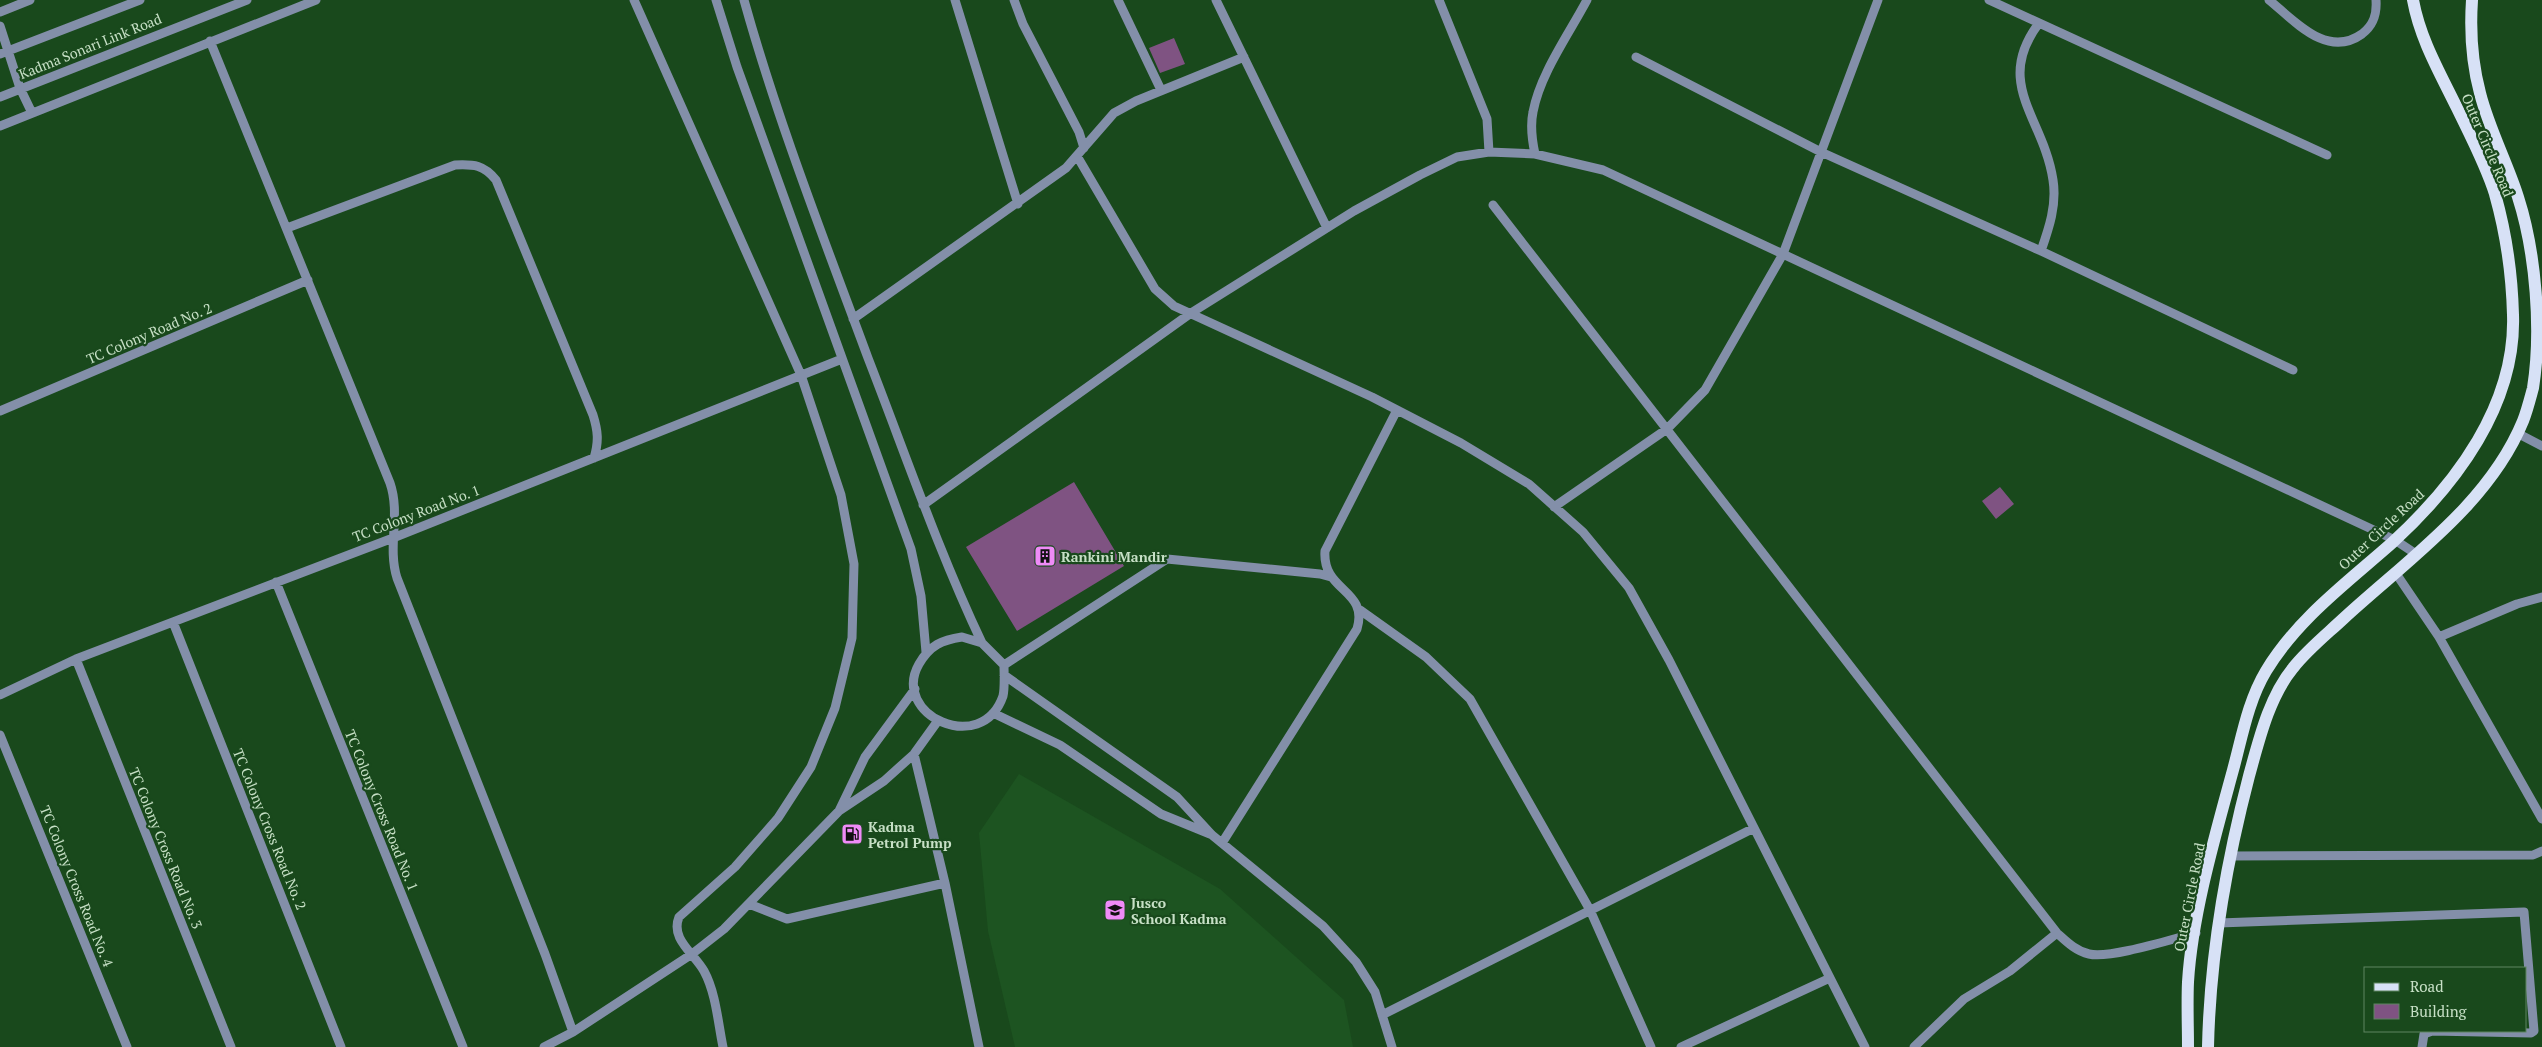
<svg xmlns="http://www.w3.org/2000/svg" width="2542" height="1047" viewBox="0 0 2542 1047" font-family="'PT Serif',serif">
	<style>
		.built { fill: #1d5421 }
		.building { fill: #7f5382 }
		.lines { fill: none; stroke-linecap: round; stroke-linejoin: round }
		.minor { stroke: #838fa9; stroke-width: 9 }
		.major { stroke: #d7e1f6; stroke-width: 12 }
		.labels { text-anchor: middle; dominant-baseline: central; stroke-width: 4.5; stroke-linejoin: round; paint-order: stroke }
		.street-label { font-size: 14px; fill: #c7e0c6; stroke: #19491c }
		.poi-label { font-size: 14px; font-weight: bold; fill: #c7e0c6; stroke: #19491c; text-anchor: start }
	</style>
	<rect width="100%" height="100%" fill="#19491c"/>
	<path class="built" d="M 1019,774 L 1220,889 L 1344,1000 L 1353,1047 L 1015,1047 L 988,931 L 979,833 Z"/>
	<path class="building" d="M 1174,38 L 1185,64 L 1160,73 L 1149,48 Z
		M 1074,482 L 1124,566 L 1017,631 L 966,547 Z
		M 2000,487 L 2014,504 L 1996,519 L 1982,501 Z"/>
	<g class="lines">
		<path class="minor" d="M 634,0 L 801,375 L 841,495 L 854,564 L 852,638 L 835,708 L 811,767 L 778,818 L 735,867 L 679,917 C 670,939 694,953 704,971 C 716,993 718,1023 723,1047
			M 716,0 L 737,67 L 911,549 L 921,596 L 926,652
			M 744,0 C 778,122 824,239 868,358 C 905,453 938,550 982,643
			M 955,0 L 1018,204
			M 1014,0 L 1023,24 L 1079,132 L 1084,148
			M 1118,0 L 1161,90
			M 1216,0 L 1327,228
			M 1439,0 L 1487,119 L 1489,152
			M 1989,0 L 2327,155
			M 2269,0 C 2295,21 2327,59 2362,34 C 2374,25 2377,14 2376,0
			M 0,12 L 30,0
			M 2039,23 C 1993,84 2044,118 2053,180 C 2057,205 2049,228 2041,251
			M 0,26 L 20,88 L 32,113
			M 210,41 L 390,483 C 401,515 387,546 397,578 L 545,954 L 573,1032
			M 0,54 L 140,0
			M 1636,57 L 1821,152 L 2041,251 L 2293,370
			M 0,97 L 247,0
			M 0,126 L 316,0
			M 1535,154 C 1532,140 1530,126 1533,112 C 1540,74 1569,34 1587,0
			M 1077,156 L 1155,289 L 1174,306 L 1372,397 L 1461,443 L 1529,484 L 1583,532 L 1629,588 L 1669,660 L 1865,1047
			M 1493,205 L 2057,933 C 2067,942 2076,951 2089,954 C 2110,959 2172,939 2196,933
			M 287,228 L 455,165 C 474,164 484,165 496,180 L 593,415 C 598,431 599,441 594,458
			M 853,319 L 1066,168 L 1114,113 L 1136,101 L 1244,57
			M 0,411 L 308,280
			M 2517,433 L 2542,446
			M 923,505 L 1191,313 L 1354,211 L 1420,175 L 1457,157 L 1489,152 L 1535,154 L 1603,170 L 2395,540 L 2416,554
			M 1554,507 L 1667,429 L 1705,390 L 1783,254 L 1878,0
			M 2395,572 L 2439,637 L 2542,819
			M 276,582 L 463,1047
			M 1360,610 L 1426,657 L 1470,699 L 1590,910 L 1651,1047
			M 173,622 L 341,1047
			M 962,637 L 982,643 L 1004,665 C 1004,674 1005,687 1003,696 C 982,757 890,715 919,664 C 930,645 942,640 962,637 Z
			M 2439,637 L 2517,604 L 2542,597
			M 76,659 L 231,1047
			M 1004,665 L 1167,559 L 1320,574 L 1331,577
			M 1004,675 L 1177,797 L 1212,835 L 1323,926 L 1356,962 L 1375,992 L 1392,1047
			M 0,695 L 76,659 L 393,538 L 842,359
			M 993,713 L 1060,745 L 1161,814 L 1210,834
			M 0,735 L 127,1047
			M 914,754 L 945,883 L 979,1047
			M 839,811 L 865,757 L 915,689
			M 1222,843 L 1357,629 C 1369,589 1322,592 1325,551 L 1397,410
			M 2231,856 L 2533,855 L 2542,851
			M 749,904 L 787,919 L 945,883
			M 2219,923 L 2524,912 L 2534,1031 L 2531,1033 L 2432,1031
			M 1382,1015 L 1754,828
			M 544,1047 L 573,1032 L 692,954 L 724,929 L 839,811 L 884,781 L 914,754 L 937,722
			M 1681,1047 L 1830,978
			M 1914,1047 L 1964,999 L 2010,971 L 2057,933
			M 2422,1047 L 2424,1034 L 2432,1031"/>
		<path class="major" d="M 2188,1047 C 2188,1026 2187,1004 2188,982 C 2192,915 2215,836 2233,770 C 2242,737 2248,701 2266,671 C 2298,618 2348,582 2393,542 C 2456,484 2516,405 2513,315 C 2512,275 2506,233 2495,194 C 2486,165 2470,135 2457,108 C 2440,73 2420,39 2413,0
			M 2208,1047 C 2210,956 2226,864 2249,776 C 2259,740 2269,697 2293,668 C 2307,650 2327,634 2343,619 C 2407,560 2489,504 2523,421 C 2527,411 2530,399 2533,388 C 2542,331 2536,253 2518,197 C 2507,162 2489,129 2480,93 C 2472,63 2470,30 2472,0"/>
	</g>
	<defs>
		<g id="building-square" transform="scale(1.125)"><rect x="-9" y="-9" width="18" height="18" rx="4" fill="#ef8bf7" stroke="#19491c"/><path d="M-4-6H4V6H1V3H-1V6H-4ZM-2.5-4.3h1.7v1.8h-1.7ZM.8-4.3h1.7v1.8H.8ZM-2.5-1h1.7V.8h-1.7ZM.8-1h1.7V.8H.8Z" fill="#111"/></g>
		<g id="fuel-square" transform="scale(1.125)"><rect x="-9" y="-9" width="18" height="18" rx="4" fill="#ef8bf7" stroke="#19491c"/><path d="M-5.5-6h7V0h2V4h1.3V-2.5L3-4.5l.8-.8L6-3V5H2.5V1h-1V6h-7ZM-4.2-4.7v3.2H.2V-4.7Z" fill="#111"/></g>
		<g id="school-square" transform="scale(1.125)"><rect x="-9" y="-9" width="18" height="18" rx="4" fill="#ef8bf7" stroke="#19491c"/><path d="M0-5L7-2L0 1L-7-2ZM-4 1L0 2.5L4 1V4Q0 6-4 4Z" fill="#111"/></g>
	</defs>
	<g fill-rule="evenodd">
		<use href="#building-square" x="1045" y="556"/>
		<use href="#fuel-square" x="852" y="834"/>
		<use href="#school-square" x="1115" y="910"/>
	</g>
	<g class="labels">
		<g class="street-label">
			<text transform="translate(90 46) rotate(-22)">Kadma Sonari Link Road</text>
			<text transform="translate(2488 145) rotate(67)">Outer Circle Road</text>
			<text transform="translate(149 333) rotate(-23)">TC Colony Road No. 2</text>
			<text transform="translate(416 513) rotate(-21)">TC Colony Road No. 1</text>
			<text transform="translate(2381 529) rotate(-43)">Outer Circle Road</text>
			<text transform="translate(382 810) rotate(68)">TC Colony Cross Road No. 1</text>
			<text transform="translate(270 829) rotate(68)">TC Colony Cross Road No. 2</text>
			<text transform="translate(166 848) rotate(68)">TC Colony Cross Road No. 3</text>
			<text transform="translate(77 886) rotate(68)">TC Colony Cross Road No. 4</text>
			<text transform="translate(2189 897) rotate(-79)">Outer Circle Road</text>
		</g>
		<g class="poi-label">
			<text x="1061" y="556">Rankini Mandir</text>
			<text x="868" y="826">Kadma<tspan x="868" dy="16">Petrol Pump</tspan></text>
			<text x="1131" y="902">Jusco<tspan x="1131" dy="16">School Kadma</tspan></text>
		</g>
	</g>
	<rect x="2364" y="967" width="162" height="65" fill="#19491c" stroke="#5f8560"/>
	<rect x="2374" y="983" width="25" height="8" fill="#d7e1f6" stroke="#5f8560"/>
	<text x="2410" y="992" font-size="15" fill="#c7e0c6">Road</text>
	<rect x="2374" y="1004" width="25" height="15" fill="#7f5382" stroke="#5f8560"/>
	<text x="2410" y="1017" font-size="15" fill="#c7e0c6">Building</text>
</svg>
